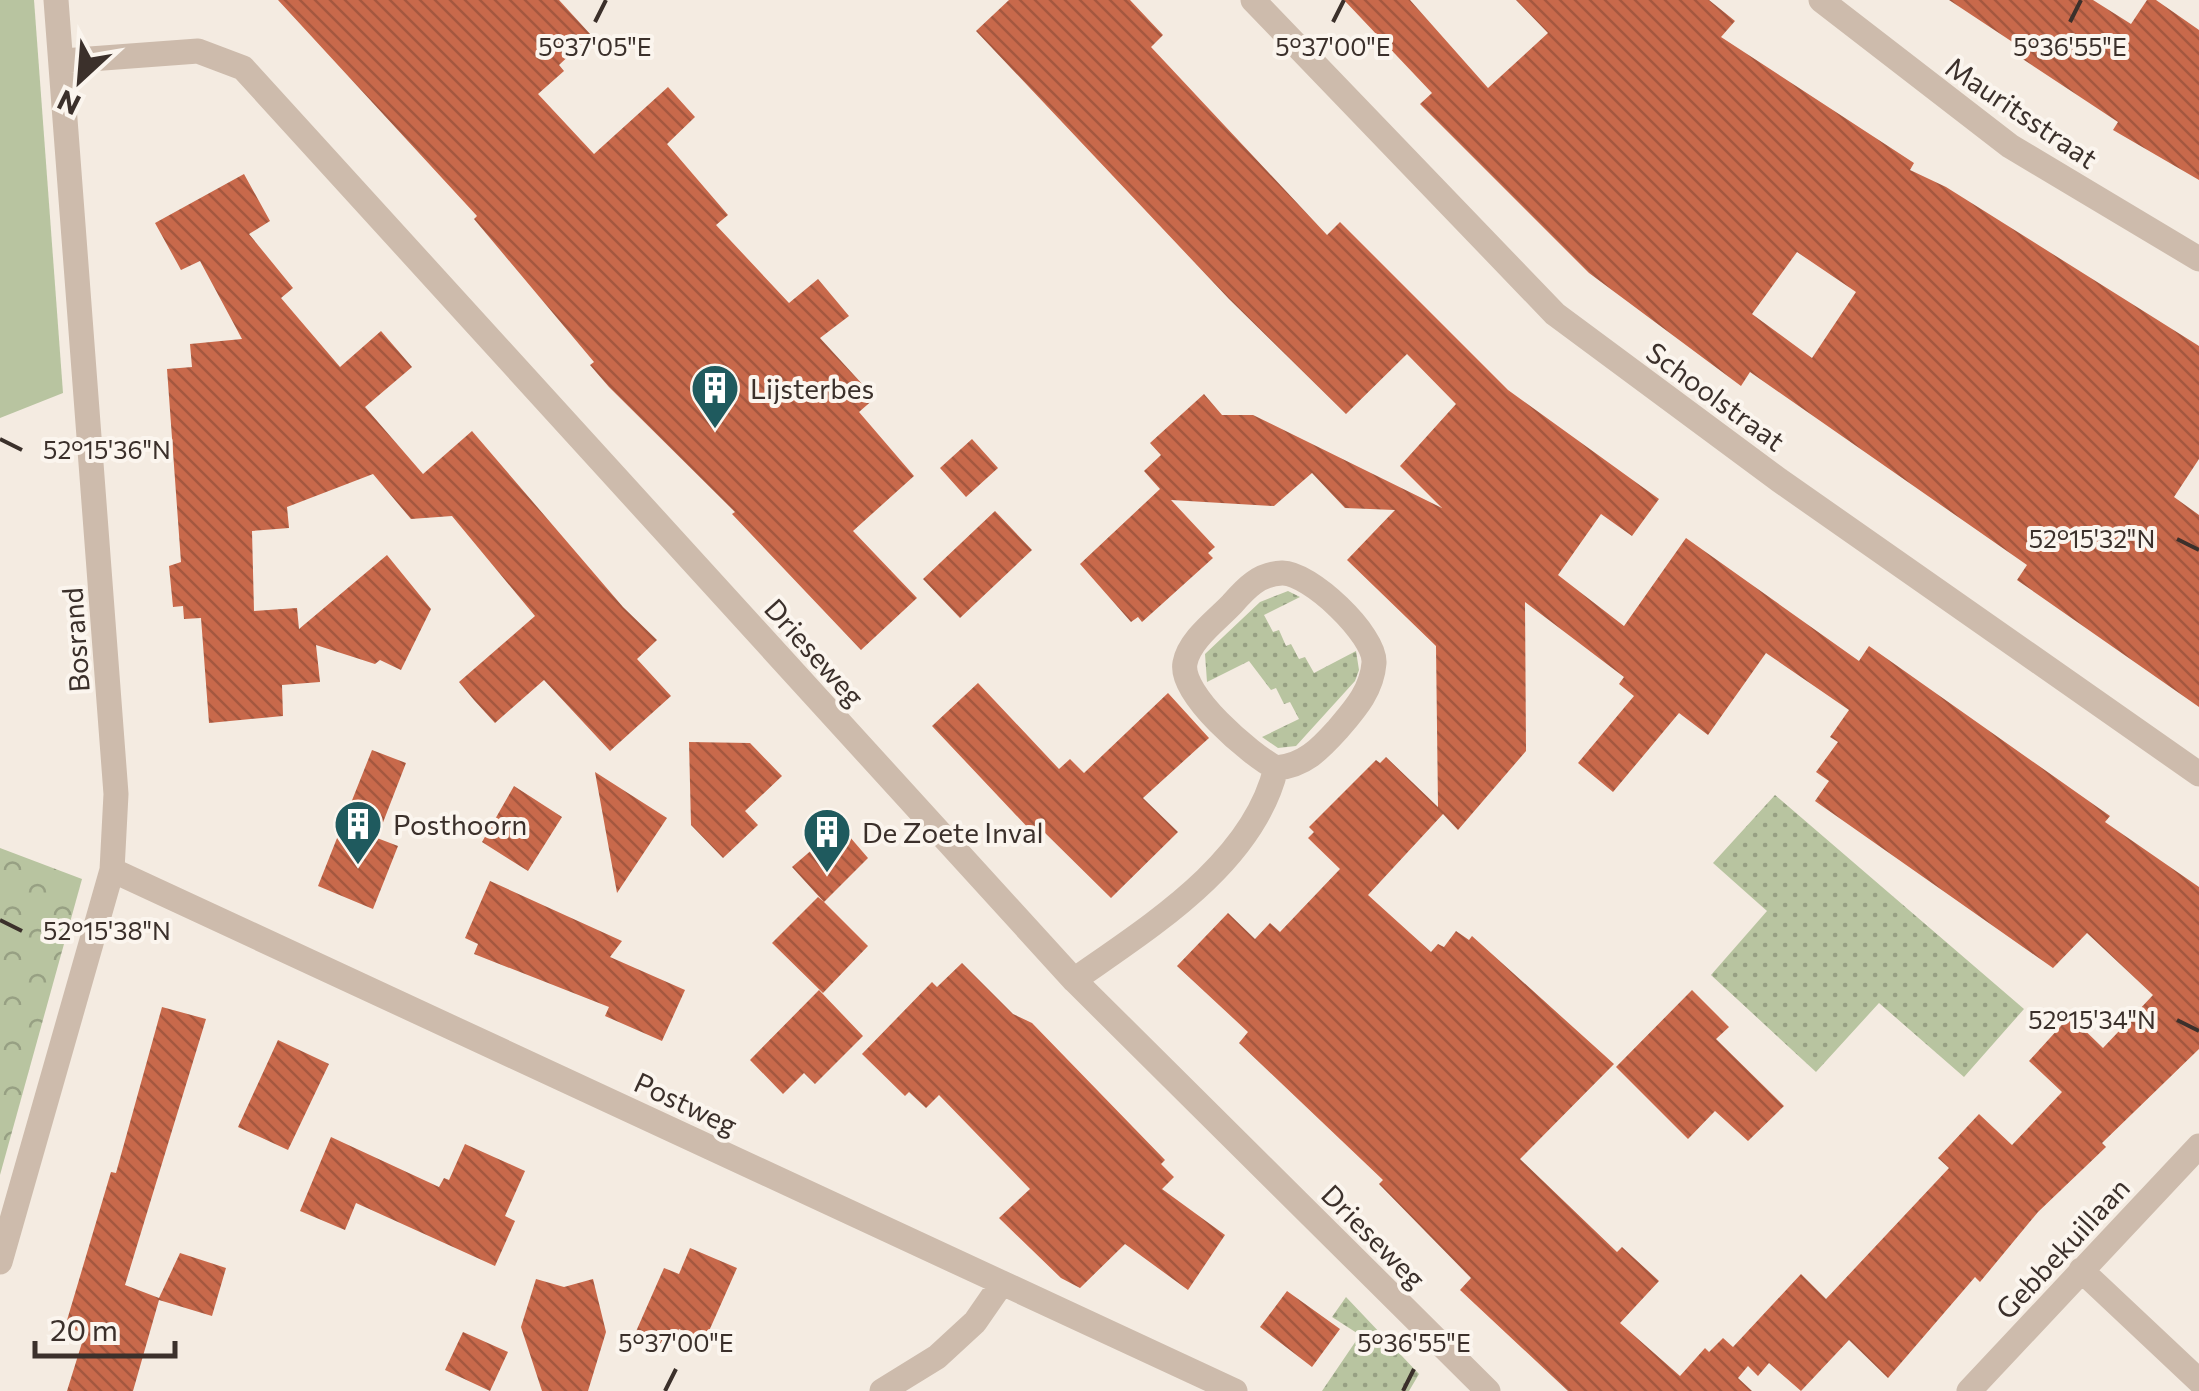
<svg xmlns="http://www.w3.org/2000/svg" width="2199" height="1391" viewBox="0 0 2199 1391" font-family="Commissioner,sans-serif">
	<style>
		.grass { fill: url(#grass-dots) }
		.forest { fill: url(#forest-crowns) }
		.garden { fill: #b8c4a0 }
		.building { fill: url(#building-back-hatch); fill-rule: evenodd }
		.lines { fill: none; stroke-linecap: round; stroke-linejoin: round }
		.street { stroke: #cdbbac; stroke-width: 25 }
		.ticks { fill: none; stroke: #3b302b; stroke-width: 4 }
		.labels { text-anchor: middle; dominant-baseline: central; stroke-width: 8; stroke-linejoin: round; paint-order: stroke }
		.street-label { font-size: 28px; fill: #3b302b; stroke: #fbf5ee }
		.poi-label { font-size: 28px; fill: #3b302b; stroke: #fbf5ee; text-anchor: start }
		.ticks-label { font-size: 25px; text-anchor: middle; fill: #3b302b; stroke: #fbf5ee; stroke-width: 8; stroke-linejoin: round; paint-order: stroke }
	</style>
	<defs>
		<pattern id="grass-dots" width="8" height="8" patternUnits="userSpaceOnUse" patternTransform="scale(2.5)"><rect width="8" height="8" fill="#b8c4a0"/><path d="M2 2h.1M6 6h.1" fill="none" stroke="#97a083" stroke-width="1.8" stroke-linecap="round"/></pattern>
		<pattern id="forest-crowns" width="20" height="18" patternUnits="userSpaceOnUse" patternTransform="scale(2.5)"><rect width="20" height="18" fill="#b8c4a0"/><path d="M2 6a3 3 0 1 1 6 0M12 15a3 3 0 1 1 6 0" fill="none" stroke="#97a083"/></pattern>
		<pattern id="building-back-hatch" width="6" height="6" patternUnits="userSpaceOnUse" patternTransform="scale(2.5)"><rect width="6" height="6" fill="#c8694b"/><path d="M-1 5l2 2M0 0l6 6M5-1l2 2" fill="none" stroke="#a4573f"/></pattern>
	</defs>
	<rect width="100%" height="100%" fill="#f4ebe1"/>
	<path class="grass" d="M 1288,591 L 1300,597 L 1264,615 L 1273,632 L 1279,630 L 1286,646 L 1291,644 L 1299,659 L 1305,657 L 1314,673 L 1356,651 L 1359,670 L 1355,681 L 1296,746 L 1278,748 L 1262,737 L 1299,719 L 1290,702 L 1284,704 L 1276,688 L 1271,690 L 1249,661 L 1207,682 L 1205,654 L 1260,602 Z
		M 1775,795 L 2024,1009 L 1964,1077 L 1879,1003 L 1816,1072 L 1711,975 L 1767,911 L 1713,863 Z
		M 1346,1297 L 1419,1374 L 1409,1391 L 1322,1391 L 1360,1335 L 1332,1317 Z"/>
	<path class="forest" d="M 0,848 L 82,879 L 0,1175 Z"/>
	<path class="garden" d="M 0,0 L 34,0 L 63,393 L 0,418 Z"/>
	<path class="building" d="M 278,0 L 559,0 L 591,35 L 559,65 L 564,71 L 538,94 L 594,154 L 668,87 L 695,117 L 667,144 L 728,215 L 716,225 L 789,303 L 818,279 L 849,316 L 820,338 L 875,398 L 859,412 L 914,476 L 853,531 L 917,598 L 861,650 L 732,514 L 735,512 L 609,387 L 590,365 L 594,362 L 474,219 L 477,216 Z
		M 1009,0 L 1130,0 L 1163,35 L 1151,47 L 1327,235 L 1340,222 L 1508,390 L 1659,499 L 1632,536 L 1601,514 L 1558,575 L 1624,626 L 1686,538 L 1859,661 L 1869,646 L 2110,816 L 2105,822 L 2199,887 L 2199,1049 L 2102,1143 L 2106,1147 L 2038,1212 L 1980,1282 L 1975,1277 L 1888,1378 L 1849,1340 L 1801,1391 L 1769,1363 L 1758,1376 L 1748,1366 L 1738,1378 L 1752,1391 L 1568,1391 L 1460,1290 L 1471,1278 L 1379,1184 L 1383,1180 L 1239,1043 L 1248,1032 L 1177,966 L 1228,913 L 1255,939 L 1270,923 L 1280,932 L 1340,869 L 1308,838 L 1314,832 L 1309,827 L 1376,760 L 1380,763 L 1386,757 L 1438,807 L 1436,646 L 1347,560 L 1395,510 L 1345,508 L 1312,473 L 1274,506 L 1171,500 L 1215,547 L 1208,553 L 1213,558 L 1142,622 L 1138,617 L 1131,622 L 1080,564 L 1160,489 L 1144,471 L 1161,455 L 1150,443 L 1204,394 L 1222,415 L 1253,415 L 1442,508 L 1400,466 L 1456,404 L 1407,354 L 1346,414 L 1229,299 L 976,31 ZM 1525,602 L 1624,677 L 1619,684 L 1634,696 L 1578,763 L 1613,792 L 1679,713 L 1708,735 L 1766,653 L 1849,710 L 1830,737 L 1838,742 L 1816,772 L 1829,781 L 1815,801 L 2053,968 L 2087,933 L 2153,995 L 2103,1048 L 2070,1016 L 2029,1061 L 2062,1092 L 2012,1145 L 1979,1114 L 1938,1158 L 1949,1168 L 1826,1299 L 1801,1274 L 1733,1347 L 1723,1338 L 1709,1352 L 1705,1348 L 1680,1376 L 1620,1323 L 1659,1281 L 1622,1247 L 1617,1252 L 1520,1159 L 1614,1064 L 1472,936 L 1469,940 L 1456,931 L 1444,947 L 1438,944 L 1431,952 L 1368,895 L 1443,814 L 1458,830 L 1526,751 Z
		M 1344,0 L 1410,0 L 1488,88 L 1548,33 L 1516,0 L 1709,0 L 1735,21 L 1721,37 L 1914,163 L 1910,170 L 1946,187 L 2199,346 L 2199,459 L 2174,497 L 2199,515 L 2199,707 L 2017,580 L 2027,565 L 1750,372 L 1741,386 L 1589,273 L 1420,104 L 1432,93 ZM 1797,252 L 1856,292 L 1812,358 L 1752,314 Z
		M 1949,0 L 2093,0 L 2131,24 L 2147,0 L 2156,0 L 2199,30 L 2199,180 L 2113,130 L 2118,122 L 2012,52 L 2017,45 Z
		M 244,174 L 270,221 L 249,234 L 293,288 L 281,298 L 340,367 L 381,331 L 412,367 L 365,407 L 423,474 L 472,431 L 623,607 L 657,640 L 637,659 L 671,696 L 610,751 L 544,680 L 495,723 L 474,700 L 459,682 L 535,616 L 452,516 L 411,519 L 373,474 L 287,507 L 289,528 L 252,531 L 254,611 L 297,608 L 299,629 L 387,555 L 431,609 L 401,670 L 380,660 L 375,664 L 316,645 L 320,682 L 282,685 L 283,716 L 209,723 L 201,618 L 184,619 L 183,606 L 173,607 L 169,566 L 181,562 L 167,369 L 192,367 L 190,344 L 242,339 L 200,261 L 181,270 L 155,223 Z
		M 972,439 L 998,468 L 966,497 L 940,468 Z
		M 995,511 L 1032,550 L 960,618 L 923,579 Z
		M 978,683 L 1059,769 L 1070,759 L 1084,773 L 1168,693 L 1209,738 L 1143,798 L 1178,832 L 1111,898 L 1038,826 L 1032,832 L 932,726 Z
		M 689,742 L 750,743 L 782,776 L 745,811 L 758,825 L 723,858 L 691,825 Z
		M 372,750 L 406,763 L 377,838 L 398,846 L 373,909 L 318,886 Z
		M 595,772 L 667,818 L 617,893 Z
		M 514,786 L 562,817 L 528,871 L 482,842 Z
		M 843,829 L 868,858 L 824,902 L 868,946 L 823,993 L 772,943 L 818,897 L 824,902 L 792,867 L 829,835 Z
		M 490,881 L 622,941 L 610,957 L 685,990 L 662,1041 L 605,1016 L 609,1007 L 474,954 L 478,944 L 465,938 Z
		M 962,963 L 1013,1014 L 1032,1023 L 1165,1160 L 1161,1164 L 1174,1177 L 1162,1189 L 1225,1235 L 1188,1290 L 1125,1244 L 1080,1288 L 1061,1278 L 999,1218 L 1030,1189 L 939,1095 L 926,1108 L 909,1092 L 905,1096 L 862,1054 L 932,982 L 937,987 Z
		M 819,990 L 863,1036 L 815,1084 L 804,1073 L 783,1094 L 750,1060 Z
		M 1692,990 L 1729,1027 L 1716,1039 L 1784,1106 L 1748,1141 L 1715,1111 L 1688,1139 L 1616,1067 Z
		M 162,1007 L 206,1019 L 125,1285 L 159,1298 L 180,1253 L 226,1268 L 212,1316 L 159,1300 L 133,1391 L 67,1391 L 85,1333 L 65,1327 L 111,1172 L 116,1173 Z
		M 278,1040 L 329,1064 L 288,1150 L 238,1127 Z
		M 331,1137 L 439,1187 L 444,1178 L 449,1180 L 465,1144 L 525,1171 L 505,1216 L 515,1221 L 495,1266 L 356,1203 L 345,1230 L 300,1211 Z
		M 690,1248 L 737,1268 L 705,1340 L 679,1329 L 668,1351 L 634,1336 L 664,1268 L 679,1274 Z
		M 536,1279 L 564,1287 L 593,1279 L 606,1332 L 588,1391 L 542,1391 L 521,1327 Z
		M 1287,1291 L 1340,1329 L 1312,1367 L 1260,1327 Z
		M 463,1332 L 508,1352 L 490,1391 L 445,1370 Z"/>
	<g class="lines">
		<path class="street" d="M 1253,0 L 1555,314 L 1779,480 L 2199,774
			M 1821,0 L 2010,146 L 2199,259
			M 63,61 L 198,51 L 243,68 L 1074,980 L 1488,1391
			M 112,870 L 1235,1391
			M 1074,980 C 1149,927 1253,864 1276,768 C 1304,766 1320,749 1338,729 C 1355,709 1372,690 1374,663 C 1376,635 1309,572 1282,573 C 1259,574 1246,588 1232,604 C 1217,620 1189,640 1185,663 C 1179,694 1251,755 1276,768
			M 0,1262 L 112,870 L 116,794 L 56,0
			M 2081,1270 L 2199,1381
			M 882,1391 L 937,1357 L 975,1322 L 1002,1283
			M 1969,1391 L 2199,1146"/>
	</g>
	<path class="ticks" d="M 595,22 L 606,0M 1333,22 L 1344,0M 2070,22 L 2081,0M 0,439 L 22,450M 2177,539 L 2199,550M 0,920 L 22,931M 2177,1020 L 2199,1031M 665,1391 L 676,1369M 1403,1391 L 1414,1369"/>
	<defs>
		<g id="building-pin" transform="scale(2.5)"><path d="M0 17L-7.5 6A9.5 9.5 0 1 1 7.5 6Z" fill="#1f5a5e" stroke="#fbf5ee"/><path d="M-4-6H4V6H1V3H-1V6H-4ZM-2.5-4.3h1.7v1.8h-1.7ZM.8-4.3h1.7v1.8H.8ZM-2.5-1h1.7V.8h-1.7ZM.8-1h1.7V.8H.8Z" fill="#fff"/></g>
	</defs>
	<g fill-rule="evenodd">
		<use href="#building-pin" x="715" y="388"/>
		<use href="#building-pin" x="358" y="824"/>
		<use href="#building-pin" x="827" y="832"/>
	</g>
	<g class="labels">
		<g class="street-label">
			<text transform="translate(2022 112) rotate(34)">Mauritsstraat</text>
			<text transform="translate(1716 396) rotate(36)">Schoolstraat</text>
			<text transform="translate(75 640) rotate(-94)">Bosrand</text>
			<text transform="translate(815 652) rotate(48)">Drieseweg</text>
			<text transform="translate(686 1103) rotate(25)">Postweg</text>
			<text transform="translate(1374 1236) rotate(45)">Drieseweg</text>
			<text transform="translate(2062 1248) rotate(-47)">Gebbekuillaan</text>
		</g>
		<g class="poi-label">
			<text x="750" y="388">Lijsterbes</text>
			<text x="393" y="824">Posthoorn</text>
			<text x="862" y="832">De Zoete Inval</text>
		</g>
	</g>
	<g class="ticks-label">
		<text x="2070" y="56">5°36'55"E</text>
		<text x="595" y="56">5°37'05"E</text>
		<text x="1333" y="56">5°37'00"E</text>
		<text x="107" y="459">52°15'36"N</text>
		<text x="2092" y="548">52°15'32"N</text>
		<text x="107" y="940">52°15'38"N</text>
		<text x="2092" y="1029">52°15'34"N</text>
		<text x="676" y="1352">5°37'00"E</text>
		<text x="1414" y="1352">5°36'55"E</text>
	</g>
	<g transform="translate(80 80) rotate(206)" stroke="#fbf5ee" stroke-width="8" paint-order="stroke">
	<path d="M0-8L18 38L0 25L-18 38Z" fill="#3b302b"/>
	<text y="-15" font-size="28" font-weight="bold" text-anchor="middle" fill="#3b302b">N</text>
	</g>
	<path d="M35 1341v15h140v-15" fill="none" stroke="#3b302b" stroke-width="5"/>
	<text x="50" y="1341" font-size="30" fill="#3b302b" stroke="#fbf5ee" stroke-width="8" paint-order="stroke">20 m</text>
</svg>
